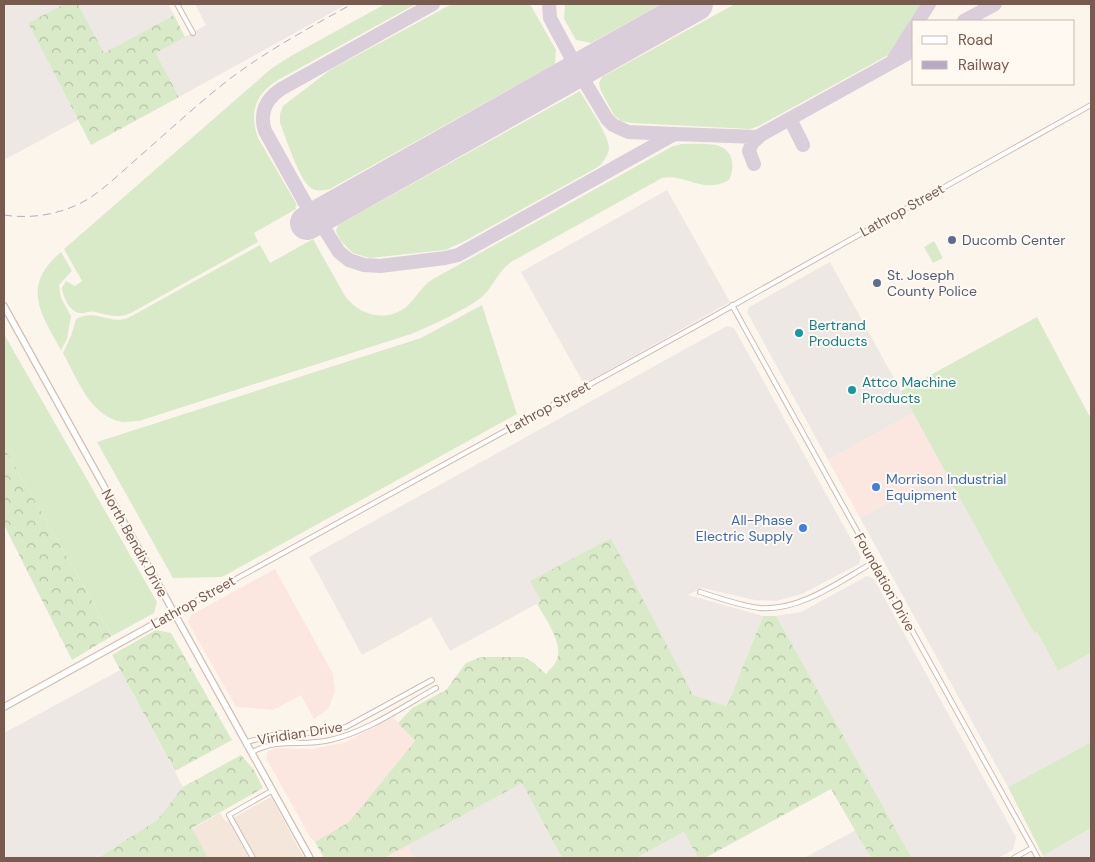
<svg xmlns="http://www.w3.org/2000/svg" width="1095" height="862" viewBox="0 0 1095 862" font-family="'DM Sans',sans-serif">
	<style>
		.residential { fill: #f4e6da }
		.commercial { fill: #fce7e0 }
		.industrial { fill: #eee8e4 }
		.grass { fill: #d9eac9 }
		.forest { fill: url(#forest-crowns) }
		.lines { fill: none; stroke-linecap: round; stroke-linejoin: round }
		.taxiway { stroke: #daceda; stroke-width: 14 }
		.runway { stroke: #daceda; stroke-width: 34 }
		.street-casing { stroke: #cfbcb0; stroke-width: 6 }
		.secondary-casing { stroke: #d4beb0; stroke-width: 8 }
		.street { stroke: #fff; stroke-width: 4 }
		.secondary { stroke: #fff; stroke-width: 5.5 }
		.rail { stroke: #b7a8c7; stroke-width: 1; stroke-dasharray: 8 5; stroke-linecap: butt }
		.service-dot { fill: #5c6f8a; stroke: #fff9f2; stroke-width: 2 }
		.culture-dot { fill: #0f9aa8; stroke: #fff9f2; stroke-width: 2 }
		.shop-dot { fill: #3f7fe0; stroke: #fff9f2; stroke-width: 2 }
		.labels { text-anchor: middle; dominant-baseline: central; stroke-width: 4; stroke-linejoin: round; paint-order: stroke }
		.street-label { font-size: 14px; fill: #785a4e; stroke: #fff9f2 }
		.service-label { font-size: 14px; fill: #4e5e75; stroke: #fff9f2; text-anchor: start }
		.culture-label { font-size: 14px; fill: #0d838f; stroke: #fff9f2; text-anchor: start }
		.shop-label { font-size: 14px; fill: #366cbe; stroke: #fff9f2; text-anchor: start }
	</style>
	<defs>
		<pattern id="forest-crowns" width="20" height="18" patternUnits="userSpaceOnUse" patternTransform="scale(1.25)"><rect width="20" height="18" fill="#d9eac9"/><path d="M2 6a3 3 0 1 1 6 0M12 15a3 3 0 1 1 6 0" fill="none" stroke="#b5c1a5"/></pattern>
	</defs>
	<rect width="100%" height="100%" fill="#fcf5ec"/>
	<path class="residential" d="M 271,797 L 304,858 L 208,858 L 192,829 L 220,813 L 226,822 Z"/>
	<path class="commercial" d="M 913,413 L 946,472 L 860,518 L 828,460 Z
		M 275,569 L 333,674 L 335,692 L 328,709 L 314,719 L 301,695 L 273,710 L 236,707 L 188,622 L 191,615 Z
		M 393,717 L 415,741 L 349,822 L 315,842 L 310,837 L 266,758 L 268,751 L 276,748 L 312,749 L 344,743 Z
		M 407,845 L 414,858 L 383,858 Z"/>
	<path class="industrial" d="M 4,4 L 64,4 L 28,23 L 78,120 L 4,160 Z
		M 78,4 L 168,4 L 174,15 L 104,53 Z
		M 195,4 L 347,4 L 179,97 L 156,53 L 206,25 Z
		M 667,190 L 730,302 L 584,384 L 521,272 Z
		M 830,262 L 913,413 L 828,460 L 747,312 L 749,307 Z
		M 727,326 L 734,328 L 861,557 L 859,564 L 802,594 L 776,601 L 755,600 L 702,588 L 688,595 L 763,616 L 727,706 L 692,695 L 611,538 L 531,581 L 542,601 L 450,651 L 431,617 L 362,655 L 309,557 Z
		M 946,472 L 1034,633 L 1037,632 L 1058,671 L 1091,653 L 1091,742 L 1008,787 L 860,518 Z
		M 867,576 L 874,579 L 1016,837 L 1013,850 L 998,858 L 912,858 L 776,616 L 801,612 Z
		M 120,670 L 183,787 L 157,820 L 98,858 L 4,858 L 4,733 Z
		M 522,782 L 562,858 L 414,858 L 407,845 Z
		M 1091,828 L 1091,858 L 1044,858 L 1043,856 Z
		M 856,830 L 871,858 L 804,858 Z
		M 684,832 L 698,858 L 636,858 Z"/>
	<path class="grass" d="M 385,4 L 416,4 L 278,80 C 255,94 249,113 258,138 L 297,205 L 295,207 L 296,209 L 254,233 L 258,242 L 131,313 C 117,319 109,315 96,312 C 89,310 85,314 80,313 C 69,312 63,296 62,288 L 66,281 L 75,286 L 82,281 L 64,249 L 272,68 L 291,56 Z
		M 452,4 L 530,4 L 556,50 L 555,64 L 330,189 C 324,190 317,192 311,188 C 299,180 286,138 280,123 L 280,114 L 283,106 L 330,70 Z
		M 565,4 L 661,4 L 591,43 L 576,40 L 564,19 Z
		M 735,4 L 921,4 L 892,53 L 759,126 L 750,129 L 632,123 L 621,121 L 614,115 L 601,91 L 599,83 L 602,77 Z
		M 580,91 C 587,104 608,134 609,147 C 609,154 604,162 598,167 L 465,241 L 445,250 L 370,258 L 353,253 L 340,240 L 336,231 L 338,225 Z
		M 682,144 C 692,144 711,143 719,146 C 734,151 735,168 729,180 C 703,195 685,173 662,178 L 511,262 C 499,271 494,284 484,295 C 473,306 427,328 411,334 L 139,421 C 134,421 128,422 123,422 C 90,417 77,378 63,353 L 71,336 L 76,319 C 97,308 108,325 128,318 L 260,245 L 270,263 L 313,239 L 345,296 C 359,315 386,323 406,307 C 416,298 422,286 433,279 L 673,146 Z
		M 934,241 L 943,258 L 933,263 L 924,247 Z
		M 61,252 L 72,271 L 59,285 L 61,298 L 71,316 L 67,339 L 61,350 C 40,312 21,286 61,252 Z
		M 482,305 L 517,414 L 222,577 L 173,578 L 97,442 L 421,338 Z
		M 1037,317 L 1091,419 L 1091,653 L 1058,671 L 1037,632 L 1034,633 L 901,391 Z
		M 4,334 L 157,602 L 154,613 L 112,636 L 4,447 Z
		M 1091,742 L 1091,828 L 1043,856 L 1008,787 Z"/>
	<path class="forest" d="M 64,4 L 78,4 L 104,53 L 174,15 L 185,37 L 156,53 L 179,97 L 91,145 L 28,23 Z
		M 4,447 L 112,636 L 72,660 L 4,525 Z
		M 611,538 L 693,695 L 727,706 L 763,616 L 776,616 L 912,858 L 871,858 L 831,789 L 705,858 L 698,858 L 684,832 L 636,858 L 562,858 L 522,783 L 384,858 L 324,858 L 315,842 L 349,822 L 415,741 L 398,723 L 412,708 L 446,690 L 466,663 L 481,657 L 524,657 L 534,663 L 546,674 C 549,670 554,666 556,662 C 565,645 545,618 537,604 L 541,601 L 530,581 Z
		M 156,630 L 171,633 L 232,740 L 175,771 L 112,655 Z
		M 241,755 L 254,770 L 263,788 L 192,828 L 208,858 L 98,858 L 157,820 L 183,787 Z"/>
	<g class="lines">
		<path class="taxiway" d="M 549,4 L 550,18 L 572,59 L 580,62 L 596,60
			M 918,21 L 929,4
			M 964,21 L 995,4
			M 894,59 L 914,27
			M 596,60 L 587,72 L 585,77 L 586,84 L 607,119 L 613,125 L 628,132 L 676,134
			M 790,119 L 803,145
			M 754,164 L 749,151 L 752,143 L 761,135
			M 317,217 L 339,252 L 349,260 L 364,265 L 380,266 L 445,258 L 458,255 L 476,245 L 671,136 L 676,134 L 757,137 L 914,50
			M 314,219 L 265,131 C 259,113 266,99 281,89 L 433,4"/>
		<path class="runway" d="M 307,223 L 696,4"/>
		<g class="street-casing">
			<path id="street" d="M 177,4 L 193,33
				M 732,305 L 1038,858
				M 700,592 C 720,598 740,606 760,608 C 801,611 840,581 874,562
				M 174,613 L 707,320 L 1091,105
				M 247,742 L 280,733 L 315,733 L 346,727 L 432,680
				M 252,752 C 281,737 301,747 330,740 C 367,732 404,706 436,688
				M 253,858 L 229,815 L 273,790
				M 1014,858 L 1032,848"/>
		</g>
		<g class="secondary-casing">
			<path id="secondary" d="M 4,306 L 310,858
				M 4,707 L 174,613"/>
		</g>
		<use href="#street" class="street"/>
		<use href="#secondary" class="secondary"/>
		<path class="rail" d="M 4,215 C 30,219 57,215 81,203 C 100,193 116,177 132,163 C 163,136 194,107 227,81 C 266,51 309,28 352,4"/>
	</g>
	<g class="service-dot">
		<circle cx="952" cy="240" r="5"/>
		<circle cx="877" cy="283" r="5"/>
	</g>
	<g class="culture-dot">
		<circle cx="799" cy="333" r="5"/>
		<circle cx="852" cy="390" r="5"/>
	</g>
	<g class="shop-dot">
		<circle cx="876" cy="487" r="5"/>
		<circle cx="803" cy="528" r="5"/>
	</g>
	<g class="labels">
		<g class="street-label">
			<text transform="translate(902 210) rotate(-29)">Lathrop Street</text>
			<text transform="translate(548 407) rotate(-29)">Lathrop Street</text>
			<text transform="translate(135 543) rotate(61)">North Bendix Drive</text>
			<text transform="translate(885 582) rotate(61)">Foundation Drive</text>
			<text transform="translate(193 602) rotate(-29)">Lathrop Street</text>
			<text transform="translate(300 733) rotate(-9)">Viridian Drive</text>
		</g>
		<g class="service-label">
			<text x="962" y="240">Ducomb Center</text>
			<text x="887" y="275">St. Joseph<tspan x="887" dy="16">County Police</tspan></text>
		</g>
		<g class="culture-label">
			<text x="809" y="325">Bertrand<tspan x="809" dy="16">Products</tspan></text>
			<text x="862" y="382">Attco Machine<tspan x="862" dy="16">Products</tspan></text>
		</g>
		<g class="shop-label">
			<text x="886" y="479">Morrison Industrial<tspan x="886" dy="16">Equipment</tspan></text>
			<text x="793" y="520" text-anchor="end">All-Phase<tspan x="793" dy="16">Electric Supply</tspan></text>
		</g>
	</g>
	<rect width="1095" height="862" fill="none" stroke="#785a4e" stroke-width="10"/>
	<rect x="912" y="20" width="162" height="65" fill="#fff9f2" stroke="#c9b9b0"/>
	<rect x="922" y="36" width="25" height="8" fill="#ffffff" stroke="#c9b9b0"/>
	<text x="958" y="45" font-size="15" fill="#785a4e">Road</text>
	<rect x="922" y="61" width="25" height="8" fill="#b7a8c7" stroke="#c9b9b0"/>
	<text x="958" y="70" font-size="15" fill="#785a4e">Railway</text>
</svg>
